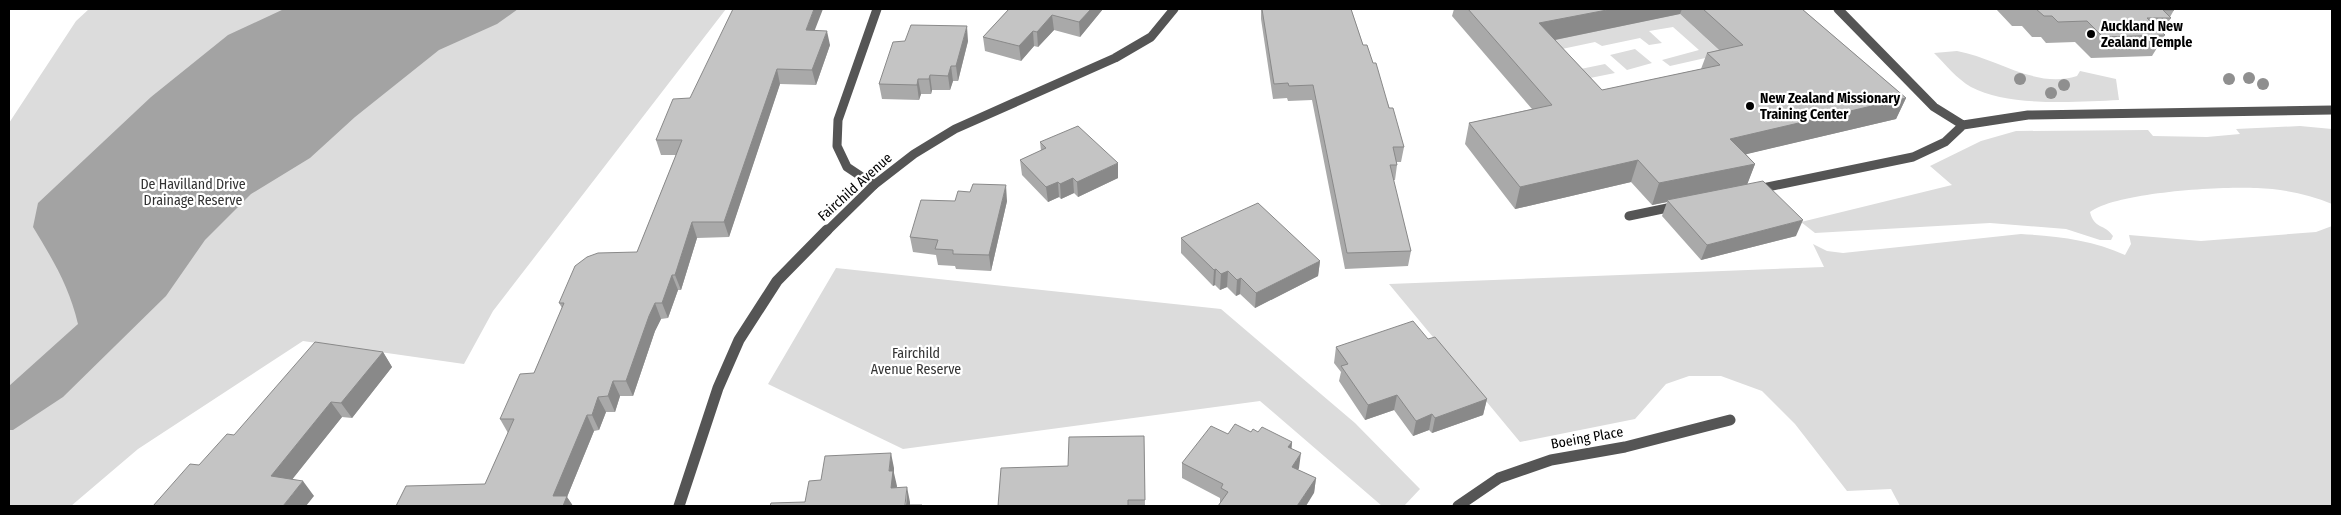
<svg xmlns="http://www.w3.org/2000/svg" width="2341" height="515" viewBox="0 0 2341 515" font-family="'Fira Sans Condensed',sans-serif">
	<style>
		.green { fill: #dcdcdc }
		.water { fill: #a3a3a3 }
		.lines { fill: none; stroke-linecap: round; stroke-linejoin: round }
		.lane { stroke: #555; stroke-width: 9 }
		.street-far1 { stroke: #555; stroke-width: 9 }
		.street { stroke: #555; stroke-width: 11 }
		.tree { fill: #8f8f8f }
		.wall { fill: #a9a9a9; fill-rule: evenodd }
		.shaded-wall { fill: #898989 }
		.building { fill: #c4c4c4; stroke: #898989 }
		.poi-dot { fill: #000; stroke: #fff; stroke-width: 2 }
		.labels { text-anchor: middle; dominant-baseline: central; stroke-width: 4.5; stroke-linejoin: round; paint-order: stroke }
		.poi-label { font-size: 14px; font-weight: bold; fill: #000; stroke: #fff; text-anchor: start }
		.park-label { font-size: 14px; fill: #333; stroke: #fff }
		.street-label { font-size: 14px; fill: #000; stroke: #fff }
	</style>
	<rect width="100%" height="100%" fill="#fff"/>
	<path class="green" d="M 89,9 L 726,9 L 493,311 L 464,364 L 303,341 L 138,449 L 71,506 L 9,506 L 9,123 L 76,21 Z
		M 1680,14 L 1723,54 L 1670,66 L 1662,60 L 1699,50 L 1673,27 L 1649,31 L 1662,43 L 1649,45 L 1640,38 L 1602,46 L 1595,42 L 1543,53 L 1535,44 Z
		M 1635,49 L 1652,63 L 1627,70 L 1610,55 Z
		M 1957,51 C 1997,58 2035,89 2077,76 L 2080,71 L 2116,79 L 2119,100 C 2077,102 2008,107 1971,87 C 1957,79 1945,64 1934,53 Z
		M 1605,64 L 1615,73 L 1570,82 L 1561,73 Z
		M 2300,126 L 2332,129 L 2332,204 C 2309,194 2282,189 2257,188 C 2222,186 2116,192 2090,212 C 2094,229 2105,224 2113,236 L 2111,240 L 2100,240 L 2066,229 L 1990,223 L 1815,233 L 1801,222 L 1952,185 L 1930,166 L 1981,141 L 2016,131 L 2148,130 L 2153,136 L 2207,137 L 2240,134 L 2236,129 Z
		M 2332,226 L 2332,506 L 1900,506 L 1891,489 L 1847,491 L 1795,424 L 1762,391 L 1721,376 L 1689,376 L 1666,384 L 1635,419 L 1520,442 L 1389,284 L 1824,267 L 1813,244 L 1827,251 L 1843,253 L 2021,234 C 2056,236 2093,240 2125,255 L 2131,244 L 2129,235 L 2201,241 L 2316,232 Z
		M 836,268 L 1221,309 L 1355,423 L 1420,489 L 1404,506 L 1382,506 L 1260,401 L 903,449 L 768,384 Z"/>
	<path class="water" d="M 284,9 L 518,9 L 497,24 L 439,50 L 355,117 L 310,158 L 251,194 L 205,240 L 166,296 L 63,397 L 13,430 L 9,430 L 9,386 L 78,324 C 69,286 53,260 33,227 L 38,203 L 151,97 L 228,35 Z"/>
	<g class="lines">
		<path class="lane" d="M 1838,9 L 1934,107 L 1963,125
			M 874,185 L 847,167 L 837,146 L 838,120 L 877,9
			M 1758,189 L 1913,157 L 1945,142 L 1963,125 L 2028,115 L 2332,110
			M 1629,216 L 1677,206"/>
		<path class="street-far1" d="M 826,232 L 874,185 L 914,154 L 955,129 L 1115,58 L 1151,37 L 1174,9"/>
		<path class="street" d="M 679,506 L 718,388 L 739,340 L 777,281 L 827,230
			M 1458,506 L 1499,478 L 1551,460 L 1625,447 L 1730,420"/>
	</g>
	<g class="tree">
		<circle cx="2249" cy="78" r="6"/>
		<circle cx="2020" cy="79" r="6"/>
		<circle cx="2229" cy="79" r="6"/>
		<circle cx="2263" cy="84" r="6"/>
		<circle cx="2064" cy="85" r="6"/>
		<circle cx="2051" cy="93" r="6"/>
	</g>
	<path class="wall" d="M 1009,9 L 1103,9 L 1080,37 L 1054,30 L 1038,47 L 1034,46 L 1021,61 L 985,51 L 983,37 Z
		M 1261,9 L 1351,9 L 1363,45 L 1373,63 L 1404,147 L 1401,162 L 1397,162 L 1397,165 L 1395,180 L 1393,180 L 1411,251 L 1408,266 L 1345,269 L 1312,100 L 1288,101 L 1287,98 L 1273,99 L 1261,19 Z
		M 1454,9 L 1802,9 L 1906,98 L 1896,119 L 1746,154 L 1755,164 L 1747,184 L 1796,236 L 1701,260 L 1662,216 L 1667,202 L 1652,205 L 1631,182 L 1515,209 L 1465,144 L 1469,123 L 1532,109 L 1452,16 ZM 1680,14 L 1719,50 L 1707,53 L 1701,69 L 1602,90 L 1555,40 Z
		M 1996,9 L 2172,9 L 2174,10 L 2170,17 L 2171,18 L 2162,32 L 2165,35 L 2152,56 L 2091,58 L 2075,42 L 2046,43 L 2041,37 L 2032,37 L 2022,26 L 2012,26 Z
		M 815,31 L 830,45 L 816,85 L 780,84 L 729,237 L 697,238 L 681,290 L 678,290 L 668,318 L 661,319 L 655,331 L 633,396 L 620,396 L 615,412 L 606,412 L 599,430 L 594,431 L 567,497 L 573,506 L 396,506 L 485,484 L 508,433 L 500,419 L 534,373 L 562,308 L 559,303 L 637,252 L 676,155 L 661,155 L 656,140 L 690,98 Z
		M 905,41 L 968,41 L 958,81 L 953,81 L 950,90 L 932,90 L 931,94 L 921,94 L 919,100 L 882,99 L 879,84 Z
		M 1040,142 L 1118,178 L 1078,197 L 1074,193 L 1061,199 L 1059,197 L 1048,202 L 1022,175 L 1020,160 L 1041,151 Z
		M 955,201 L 1007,201 L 991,271 L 956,269 L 955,266 L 938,265 L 936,255 L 913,252 L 910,237 Z
		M 1181,238 L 1320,261 L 1318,276 L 1255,308 L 1240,294 L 1236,296 L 1227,287 L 1220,290 L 1215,285 L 1213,286 L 1181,253 Z
		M 1428,339 L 1487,399 L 1483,415 L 1432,433 L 1429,430 L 1413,436 L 1394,410 L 1365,420 L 1339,381 L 1341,372 L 1334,363 L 1336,347 Z
		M 383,352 L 392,367 L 352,418 L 342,417 L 292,479 L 314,496 L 199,465 L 234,435 Z
		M 1251,432 L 1258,432 L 1292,442 L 1291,448 L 1299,468 L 1298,470 L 1316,478 L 1314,493 L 1220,504 L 1220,498 L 1182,478 L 1182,463 L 1228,434 Z
		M 1144,436 L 1145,506 L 998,506 L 1068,466 Z"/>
	<path class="shaded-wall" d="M 814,9 L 823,9 L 809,45 L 806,30 Z
		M 1091,9 L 1103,9 L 1080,37 L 1079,22 Z
		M 1612,9 L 1682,9 L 1680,14 L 1535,44 L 1539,23 Z
		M 1052,15 L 1054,30 L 1038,47 L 1037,32 Z
		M 967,26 L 968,41 L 958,81 L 956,66 Z
		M 827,31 L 830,45 L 816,85 L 812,70 Z
		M 1033,31 L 1034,46 L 1021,61 L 1019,46 Z
		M 951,66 L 953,81 L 950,90 L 948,76 Z
		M 777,69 L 780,84 L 729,237 L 724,222 Z
		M 930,75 L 932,90 L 931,94 L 929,79 Z
		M 918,79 L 921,94 L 919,100 L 917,85 Z
		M 1906,98 L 1896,119 L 1722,160 L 1730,139 Z
		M 1638,160 L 1631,182 L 1515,209 L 1520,187 Z
		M 1118,163 L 1118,178 L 1078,197 L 1077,182 Z
		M 1755,164 L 1747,185 L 1667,200 L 1667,202 L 1652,205 L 1659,183 Z
		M 1073,178 L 1074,193 L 1061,199 L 1060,184 Z
		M 1058,182 L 1059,197 L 1048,202 L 1046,187 Z
		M 1006,185 L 1007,201 L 991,271 L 989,255 Z
		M 1803,220 L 1796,236 L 1701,260 L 1707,245 Z
		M 692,222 L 697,238 L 681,290 L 675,275 Z
		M 1320,261 L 1318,276 L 1255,308 L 1256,293 Z
		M 1216,269 L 1215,285 L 1213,286 L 1214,270 Z
		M 1228,271 L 1227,287 L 1220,290 L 1221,274 Z
		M 672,275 L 678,290 L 668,318 L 662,303 Z
		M 1241,278 L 1240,294 L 1236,296 L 1237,280 Z
		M 655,303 L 661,319 L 655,331 L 633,396 L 626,381 L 649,316 Z
		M 383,352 L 392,367 L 352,418 L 341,403 Z
		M 613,381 L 620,396 L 615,412 L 608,396 Z
		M 1397,395 L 1394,410 L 1365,420 L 1368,405 Z
		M 598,397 L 606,412 L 599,430 L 592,415 Z
		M 1487,399 L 1483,415 L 1432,433 L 1435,418 Z
		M 331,402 L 342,417 L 283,491 L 271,476 Z
		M 1432,414 L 1429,430 L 1413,436 L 1416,421 Z
		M 587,415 L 594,431 L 567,497 L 573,506 L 559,506 L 553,496 Z
		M 1292,442 L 1291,457 L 1288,447 Z
		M 891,453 L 894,468 L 894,473 L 897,486 L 895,503 L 891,488 L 889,471 Z
		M 1301,453 L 1299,468 L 1290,482 L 1292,467 Z
		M 1316,478 L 1314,493 L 1306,506 L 1297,506 Z
		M 303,481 L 314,496 L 306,506 L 283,506 Z
		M 907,487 L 910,502 L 910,506 L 906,506 Z"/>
	<path class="building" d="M 733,9 L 814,9 L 806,30 L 827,31 L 812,70 L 777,69 L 724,222 L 692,222 L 675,275 L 672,275 L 662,303 L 655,303 L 649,316 L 626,381 L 613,381 L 608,396 L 598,397 L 592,415 L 587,415 L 553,496 L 567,496 L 563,506 L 396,506 L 406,486 L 485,484 L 514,419 L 500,419 L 520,374 L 534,373 L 564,303 L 559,303 L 575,266 L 587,257 L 598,253 L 637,252 L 682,140 L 656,140 L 673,99 L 690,98 Z
		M 1009,9 L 1091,9 L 1079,22 L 1052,15 L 1037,32 L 1033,31 L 1019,46 L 983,37 Z
		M 1262,9 L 1351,9 L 1363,45 L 1367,45 L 1373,63 L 1376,63 L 1389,108 L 1393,108 L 1404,147 L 1393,147 L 1397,165 L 1390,165 L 1411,251 L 1347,253 L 1313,85 L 1289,86 L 1288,83 L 1274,84 Z
		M 1468,9 L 1612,9 L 1539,23 L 1602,90 L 1720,65 L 1707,53 L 1743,45 L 1703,9 L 1802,9 L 1906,98 L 1730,139 L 1755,164 L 1659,183 L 1638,160 L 1520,187 L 1469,123 L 1552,105 Z
		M 2036,9 L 2172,9 L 2174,10 L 2163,10 L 2171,18 L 2147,18 L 2165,35 L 2103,37 L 2087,21 L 2058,22 L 2052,16 L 2044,16 Z
		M 911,25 L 967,26 L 956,66 L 951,66 L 948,76 L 930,75 L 929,79 L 918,79 L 917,85 L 879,84 L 893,42 L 905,41 Z
		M 1078,126 L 1118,163 L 1077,182 L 1073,178 L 1060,184 L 1058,182 L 1046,187 L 1020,160 L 1046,148 L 1040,142 Z
		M 1763,181 L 1803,220 L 1707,245 L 1667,200 Z
		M 973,184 L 1006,185 L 989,255 L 953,254 L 953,250 L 935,249 L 938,240 L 910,237 L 921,200 L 955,201 L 958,191 L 970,192 Z
		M 1258,203 L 1320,261 L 1256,293 L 1241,278 L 1237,280 L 1228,271 L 1221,274 L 1216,269 L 1214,270 L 1181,238 Z
		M 1413,321 L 1428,339 L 1435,337 L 1487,399 L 1435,418 L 1432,414 L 1416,421 L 1397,395 L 1368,405 L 1341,366 L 1348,364 L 1336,347 Z
		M 315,342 L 383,352 L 341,403 L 331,402 L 271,476 L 303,481 L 283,506 L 153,506 L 190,464 L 199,465 L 227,434 L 234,435 Z
		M 1235,424 L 1251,432 L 1253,429 L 1258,432 L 1262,427 L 1292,442 L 1288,447 L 1301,453 L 1292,467 L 1316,478 L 1297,506 L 1218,506 L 1228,492 L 1221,488 L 1223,484 L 1182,463 L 1211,426 L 1228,434 Z
		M 1144,436 L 1145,500 L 1128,500 L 1128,506 L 998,506 L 1001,468 L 1068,466 L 1069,437 Z
		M 891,453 L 889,471 L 893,471 L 891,488 L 907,487 L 905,505 L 922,505 L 922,506 L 770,506 L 771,503 L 805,502 L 809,481 L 821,480 L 825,456 Z"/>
	<g class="poi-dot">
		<circle cx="2091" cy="34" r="5"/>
		<circle cx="1750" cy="106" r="5"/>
	</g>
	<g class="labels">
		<g class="poi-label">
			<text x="2101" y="26">Auckland New<tspan x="2101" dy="16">Zealand Temple</tspan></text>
			<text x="1760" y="98">New Zealand Missionary<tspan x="1760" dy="16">Training Center</tspan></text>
		</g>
		<g class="park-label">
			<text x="193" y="184">De Havilland Drive<tspan x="193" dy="16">Drainage Reserve</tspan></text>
			<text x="916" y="353">Fairchild<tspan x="916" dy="16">Avenue Reserve</tspan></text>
		</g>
		<g class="street-label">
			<text transform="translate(855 187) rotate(-42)">Fairchild Avenue</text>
			<text transform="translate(1587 438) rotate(-10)">Boeing Place</text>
		</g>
	</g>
	<rect width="2341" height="515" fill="none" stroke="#000000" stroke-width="20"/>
</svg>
